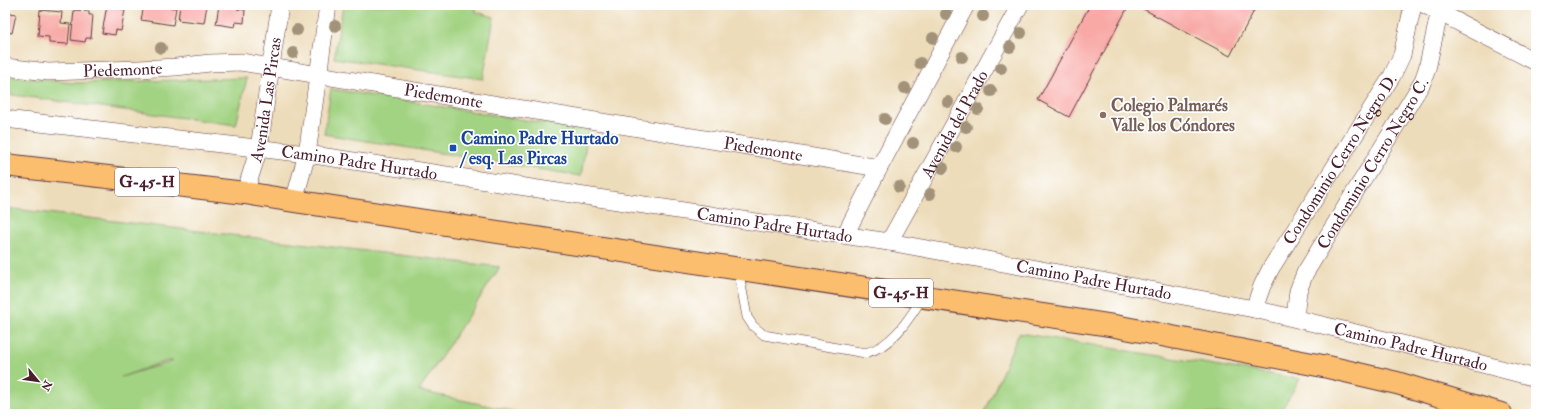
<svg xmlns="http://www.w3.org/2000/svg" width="1541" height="419" viewBox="0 0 1541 419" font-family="'IM FELL Double Pica',serif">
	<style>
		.grass { fill: #a2d382; stroke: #767956; fill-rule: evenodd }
		.building { fill: #f8a9a6 }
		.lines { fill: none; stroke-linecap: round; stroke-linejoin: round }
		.service-casing { stroke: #623b40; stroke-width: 10 }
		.minor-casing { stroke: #623b40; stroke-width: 18 }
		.primary-casing { stroke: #623b40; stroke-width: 24 }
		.service { stroke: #fff; stroke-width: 9 }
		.minor { stroke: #fff; stroke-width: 17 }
		.primary { stroke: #fbbd6e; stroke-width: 22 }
		.tree { fill: #a29279 }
		.education-dot { fill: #8d6e63; stroke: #fff; stroke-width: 1.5 }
		.transit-dot { fill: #1a4fb4; stroke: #fff; stroke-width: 1.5 }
		.labels { text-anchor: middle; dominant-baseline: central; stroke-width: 3.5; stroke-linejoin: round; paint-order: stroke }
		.shield { fill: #fff; stroke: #80626b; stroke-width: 1 }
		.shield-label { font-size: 16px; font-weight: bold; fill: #4a1f2b }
		.street-label { font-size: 17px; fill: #4a1f2b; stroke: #fff }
		.education-label { font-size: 17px; font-weight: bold; fill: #785e54; stroke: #fff; text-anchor: start }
		.transit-label { font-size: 17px; font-weight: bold; fill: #164399; stroke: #fff; text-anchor: start }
	</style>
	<rect width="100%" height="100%" fill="#fff"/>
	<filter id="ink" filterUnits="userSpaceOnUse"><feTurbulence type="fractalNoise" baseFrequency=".025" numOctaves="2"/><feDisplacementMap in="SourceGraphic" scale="8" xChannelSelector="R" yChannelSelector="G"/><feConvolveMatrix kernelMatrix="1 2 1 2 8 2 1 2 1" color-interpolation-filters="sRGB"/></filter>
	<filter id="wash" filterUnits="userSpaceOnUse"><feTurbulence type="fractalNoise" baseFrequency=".012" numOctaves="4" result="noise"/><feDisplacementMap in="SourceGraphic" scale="16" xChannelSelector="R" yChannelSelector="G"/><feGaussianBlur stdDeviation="0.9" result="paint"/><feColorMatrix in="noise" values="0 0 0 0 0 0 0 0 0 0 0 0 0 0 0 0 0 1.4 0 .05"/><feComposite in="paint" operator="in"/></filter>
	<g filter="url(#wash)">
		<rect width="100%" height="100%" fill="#eddcb9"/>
		<path class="grass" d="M 343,5 L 477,5 L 476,12 L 494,17 L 483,79 L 334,58 Z
			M 5,76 L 74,83 L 247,78 L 236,125 L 5,94 Z
			M 331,89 L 588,130 L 581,176 L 324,134 Z
			M 5,208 L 500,267 L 419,391 L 527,414 L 5,414 ZM 166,361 L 173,361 L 121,377 Z
			M 1019,333 L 1300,379 L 1279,414 L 984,414 Z"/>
		<g id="blocks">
			<path class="building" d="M 107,5 L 121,6 L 121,9 L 125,10 L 121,31 L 116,30 L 115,35 L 102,33 Z
				M 144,5 L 165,5 L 165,7 L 176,8 L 173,25 L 141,20 Z
				M 180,5 L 207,5 L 204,23 L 178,20 Z
				M 219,5 L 238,6 L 237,9 L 245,10 L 244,23 L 236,22 L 235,27 L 216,24 Z
				M 1090,5 L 1129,5 L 1069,117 L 1038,100 Z
				M 1136,5 L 1257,5 L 1230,56 Z
				M 40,10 L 62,12 L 61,23 L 70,24 L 68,44 L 49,43 L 49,37 L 38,36 Z
				M 74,10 L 89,11 L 89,15 L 93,15 L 91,38 L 86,38 L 85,42 L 71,40 Z
				M 5,12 L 16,14 L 12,33 L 7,32 L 6,37 Z"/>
		</g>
	</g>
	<g filter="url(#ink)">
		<use href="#blocks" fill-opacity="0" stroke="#623b40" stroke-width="1"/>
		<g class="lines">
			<g class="service-casing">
				<path id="service" d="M 738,268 L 747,317 L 753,326 L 764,335 L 865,353 C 892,347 909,319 923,297"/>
			</g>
			<g class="minor-casing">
				<g id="minor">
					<path d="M 1425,5 L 1536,62"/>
					<path id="s1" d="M 5,67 L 48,72 L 139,69 L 176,67 L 210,63 L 241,62 L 879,168"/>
					<path id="s2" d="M 5,119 L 307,154 L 889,242 L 1254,309 L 1436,352 L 1536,378"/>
					<path id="s3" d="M 245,193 L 259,148 L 280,5"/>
					<path d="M 294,201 L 307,154 L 328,5"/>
					<path d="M 845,235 L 879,168 L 966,5"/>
					<path id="s4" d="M 889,242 L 1020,5"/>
					<path id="s5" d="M 1254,309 L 1262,286 L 1271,268 L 1392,76 L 1402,55 L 1413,5"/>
					<path id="s6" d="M 1295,318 L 1298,291 L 1305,273 L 1422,83 L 1427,69 L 1441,5"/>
				</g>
			</g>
			<g class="primary-casing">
				<path id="primary" d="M 5,165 L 245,193 L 294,201 L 1115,326 L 1328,367 L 1397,383 L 1501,414"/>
			</g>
			<use href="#service" class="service"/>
			<use href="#minor" class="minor"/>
			<use href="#primary" class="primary"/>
		</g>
		<g class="tree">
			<circle cx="946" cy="14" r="6"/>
			<circle cx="983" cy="16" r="6"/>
			<circle cx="335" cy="26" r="6"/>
			<circle cx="297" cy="30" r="6"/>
			<circle cx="1021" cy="33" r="6"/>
			<circle cx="933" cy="38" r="6"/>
			<circle cx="1010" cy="47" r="6"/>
			<circle cx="161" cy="48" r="6"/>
			<circle cx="293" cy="53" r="6"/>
			<circle cx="962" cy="57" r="6"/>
			<circle cx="920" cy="63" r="6"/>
			<circle cx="1001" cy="68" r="6"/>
			<circle cx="905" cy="88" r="6"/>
			<circle cx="991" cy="91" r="6"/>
			<circle cx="948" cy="102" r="6"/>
			<circle cx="978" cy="109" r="6"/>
			<circle cx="885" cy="119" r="6"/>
			<circle cx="966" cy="127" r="6"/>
			<circle cx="913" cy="143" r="6"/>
			<circle cx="956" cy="147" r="6"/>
			<circle cx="943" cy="168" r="6"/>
			<circle cx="899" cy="187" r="6"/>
			<circle cx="930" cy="194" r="6"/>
		</g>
	</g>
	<circle class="education-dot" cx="1103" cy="115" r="4"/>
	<rect class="transit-dot" x="449" y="144" width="8" height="8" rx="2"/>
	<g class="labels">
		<g class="shield">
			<rect x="115" y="168" width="64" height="28" rx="3"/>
			<rect x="869" y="279" width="64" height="28" rx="3"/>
		</g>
		<g class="shield-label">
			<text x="147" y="182">G-45-H</text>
			<text x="901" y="293">G-45-H</text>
		</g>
		<g class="street-label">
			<text stroke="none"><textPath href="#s1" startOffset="118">Piedemonte</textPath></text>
			<text stroke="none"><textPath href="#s1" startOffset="442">Piedemonte</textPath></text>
			<text stroke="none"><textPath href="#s3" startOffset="96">Avenida Las Pircas</textPath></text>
			<text stroke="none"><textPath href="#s4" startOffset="135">Avenida del Prado</textPath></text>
			<text stroke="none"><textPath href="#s1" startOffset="766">Piedemonte</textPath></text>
			<text stroke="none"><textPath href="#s5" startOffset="173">Condominio Cerro Negro D.</textPath></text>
			<text stroke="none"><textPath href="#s2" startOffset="357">Camino Padre Hurtado</textPath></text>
			<text stroke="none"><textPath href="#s6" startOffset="175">Condominio Cerro Negro C.</textPath></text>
			<text stroke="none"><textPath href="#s2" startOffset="777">Camino Padre Hurtado</textPath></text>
			<text stroke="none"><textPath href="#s2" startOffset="1101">Camino Padre Hurtado</textPath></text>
			<text stroke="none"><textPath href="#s2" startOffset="1425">Camino Padre Hurtado</textPath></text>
		</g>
		<g class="education-label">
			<text x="1111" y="105">Colegio Palmarés<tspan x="1111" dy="20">Valle los Cóndores</tspan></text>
		</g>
		<g class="transit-label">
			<text x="461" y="138">Camino Padre Hurtado<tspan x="461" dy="20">/ esq. Las Pircas</tspan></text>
		</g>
	</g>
	<rect width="1541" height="419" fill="none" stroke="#fff" stroke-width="20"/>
	<g transform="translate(38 381) rotate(119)" stroke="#ffffff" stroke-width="3" paint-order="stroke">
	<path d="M0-3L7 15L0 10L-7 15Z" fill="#4a1f2b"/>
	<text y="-6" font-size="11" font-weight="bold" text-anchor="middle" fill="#4a1f2b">N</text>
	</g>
</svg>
